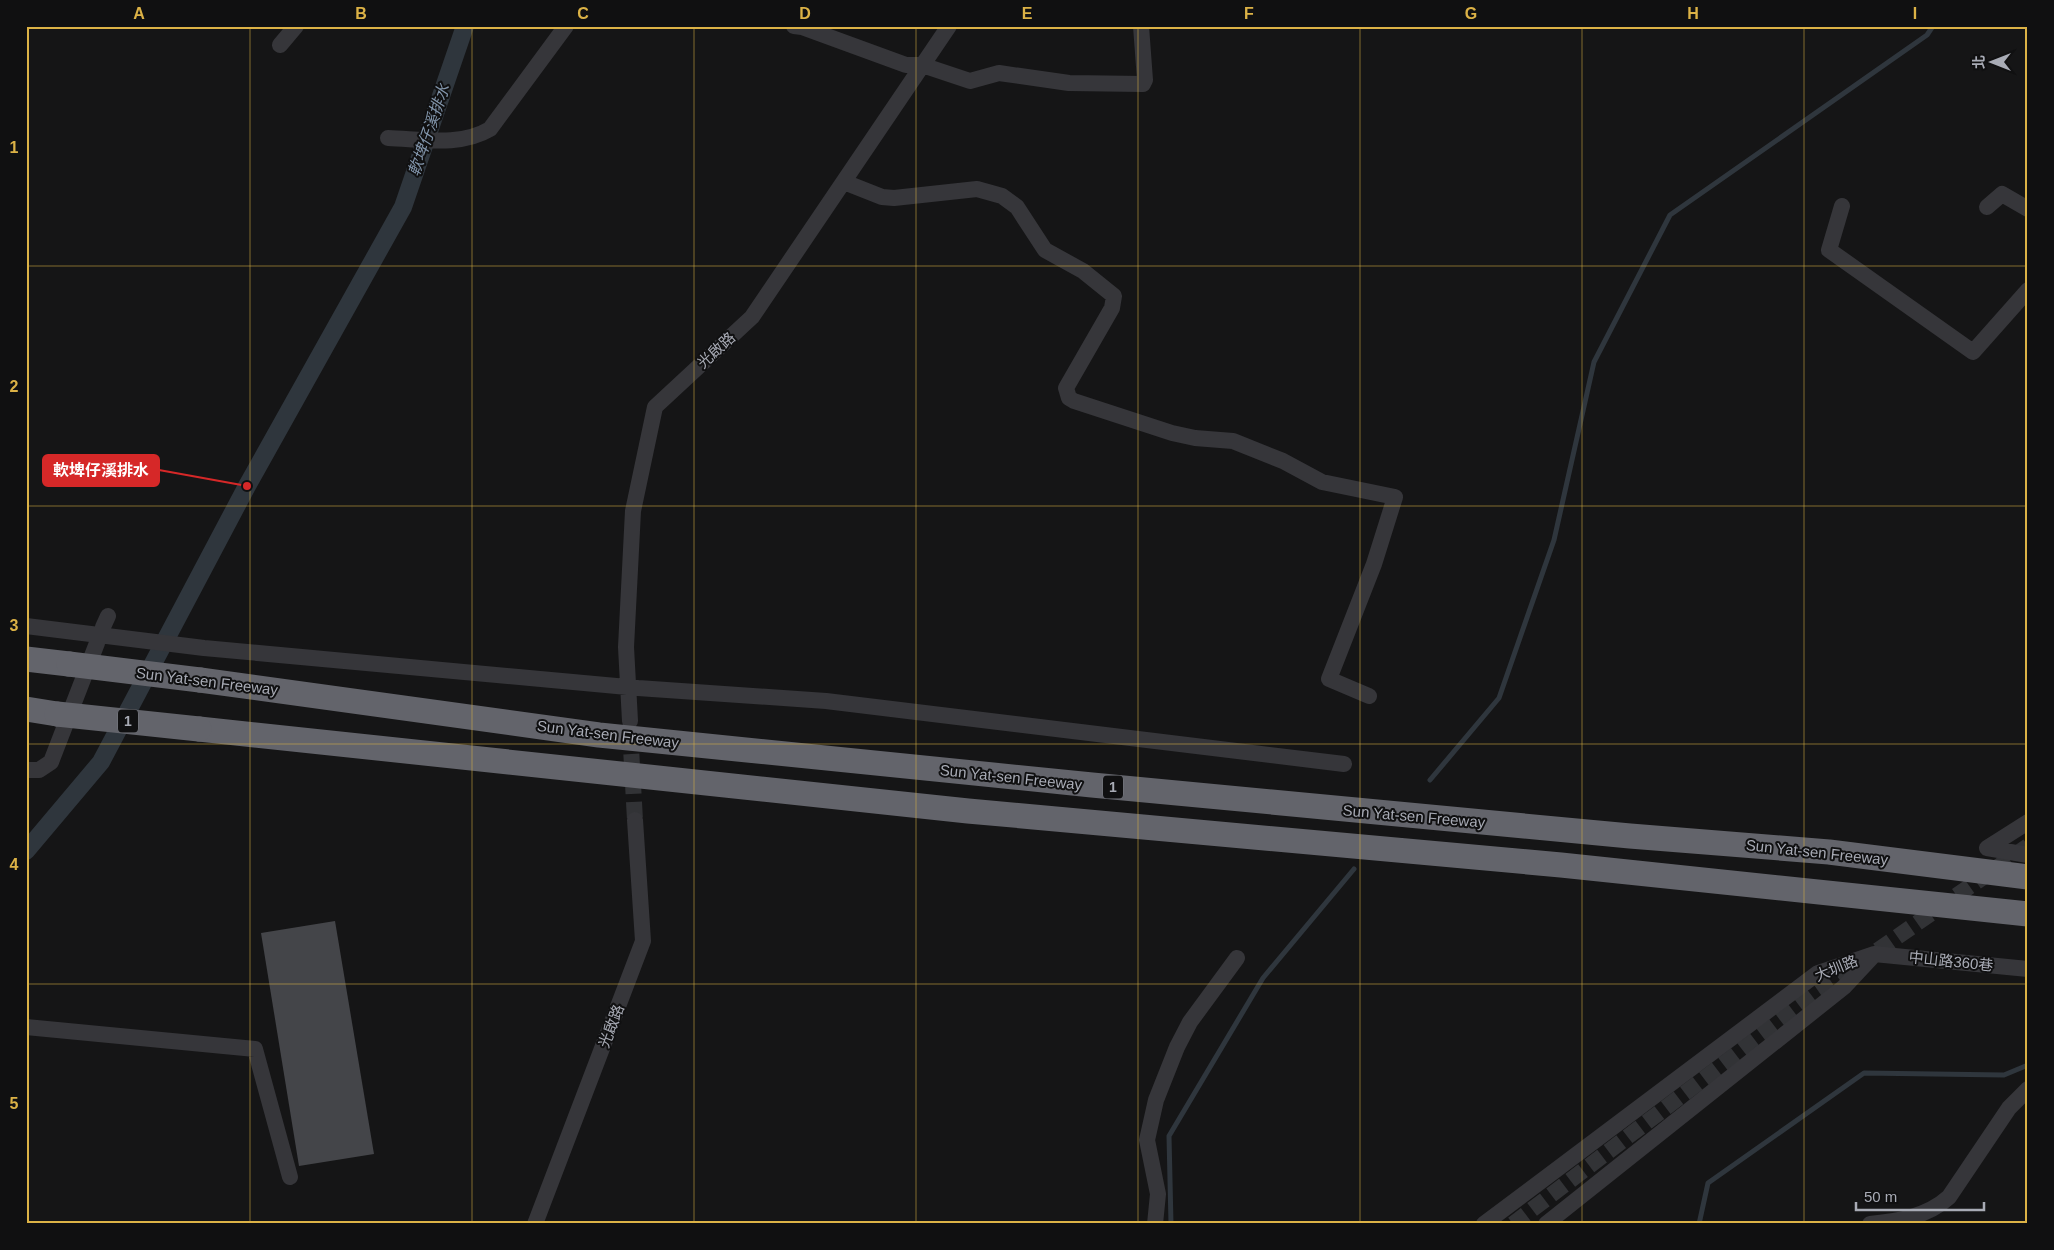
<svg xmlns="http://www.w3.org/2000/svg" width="2054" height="1250" viewBox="0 0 2054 1250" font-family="Helvetica,'Noto Sans TC',sans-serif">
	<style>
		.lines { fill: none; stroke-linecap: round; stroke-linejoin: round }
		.stream { stroke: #2f363d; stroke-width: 5 }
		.canal { stroke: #2f363d; stroke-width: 18 }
		.building { fill: #444549 }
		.minor-tunnel { stroke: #323336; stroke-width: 16; stroke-dasharray: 16 8; stroke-linecap: butt }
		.minor { stroke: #36363a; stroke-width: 16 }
		.highway { stroke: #63646b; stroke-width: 25 }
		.highway-bridge { stroke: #63646b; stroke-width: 25 }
		.grid { fill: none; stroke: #dcb246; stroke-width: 1; stroke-opacity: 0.55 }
		.labels { text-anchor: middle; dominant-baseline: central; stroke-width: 4; stroke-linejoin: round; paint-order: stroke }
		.shield { fill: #101011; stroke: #7a7c84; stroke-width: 1 }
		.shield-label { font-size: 14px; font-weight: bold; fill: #a8abb5 }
		.street-label { font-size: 15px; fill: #a8abb5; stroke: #101011 }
		.water-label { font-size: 16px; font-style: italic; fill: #8396ac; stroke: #101011 }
		.leader { fill: none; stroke: #d62828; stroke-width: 2 }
		.callout-dot { fill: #d62828; stroke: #101011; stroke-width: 2 }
		.callout { fill: #d62828; stroke: #d62828; stroke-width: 2 }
		.callout-label { font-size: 16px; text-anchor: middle; font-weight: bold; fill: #fff }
		.neatline { fill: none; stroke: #dcb246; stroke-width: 2 }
		.grid-label { font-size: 16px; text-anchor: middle; font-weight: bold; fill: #dcb246 }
	</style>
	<rect width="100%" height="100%" fill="#151516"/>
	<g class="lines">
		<path class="stream" d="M 1430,780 L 1499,698 L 1554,540 L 1594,362 L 1670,215 L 1927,35 L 1933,26
			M 1171,1224 L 1169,1136 L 1263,978 L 1354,869
			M 1699,1224 L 1708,1183 L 1864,1073 L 2004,1075 L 2028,1065"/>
		<path class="canal" d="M 26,851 L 101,762 L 247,486 L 403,207 L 465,26"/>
	</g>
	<path class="building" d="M 335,921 L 374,1154 L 299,1166 L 261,933 Z"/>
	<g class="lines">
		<path class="minor-tunnel" d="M 630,730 L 635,820
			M 1513,1224 L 1815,994 L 2028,846"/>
		<path class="minor" d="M 794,26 L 802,27 L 906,65 L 922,65 L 970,81 L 999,73 L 1069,83 L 1143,84 L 1145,80 L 1141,26
			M 280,45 L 296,26
			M 388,138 C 421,139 460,147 490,129 L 566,26
			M 844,182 L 882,197 L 894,198 L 977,189 L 1002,196 L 1017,207 L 1045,250 L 1083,271 L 1114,296 L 1112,308 L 1066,388 L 1069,398 L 1074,401 L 1172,433 L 1195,438 L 1233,441 L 1283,461 L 1322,482 L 1395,497 L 1374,564 L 1329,679 L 1369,696
			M 1842,206 L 1829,250 L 1973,352 L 2028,290
			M 1987,207 L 2002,194 L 2028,209
			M 26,626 L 204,648 L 638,688 L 826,701 L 1344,764
			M 103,627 L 108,616
			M 630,721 L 626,647 L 633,511 L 655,407 L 752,317 L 949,26
			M 26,770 L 39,770 L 51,762 L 97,643
			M 1987,848 L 2028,822
			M 1987,848 L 2028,855
			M 26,1027 L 255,1049 L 290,1177
			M 535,1224 L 643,941 L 635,820
			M 1155,1224 L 1158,1194 L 1147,1140 L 1156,1100 L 1177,1047 L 1190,1022 L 1237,958
			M 1484,1224 L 1818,973 L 1874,954 L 2028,969
			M 1546,1224 L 1844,987 L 1873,956
			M 1870,1224 C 1898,1221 1927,1217 1949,1197 L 2009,1108 L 2028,1089"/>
		<path class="highway" d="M 26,659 L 69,664
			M 200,680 L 599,735 L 1092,785 L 1630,836 L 1829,852 L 2028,877
			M 26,709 L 57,714
			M 199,729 L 968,811 L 1561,865 L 2028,914"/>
		<path class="highway-bridge" d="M 69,664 L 200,680
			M 57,714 L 199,729"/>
	</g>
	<path class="grid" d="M 250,26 L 250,1224M 472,26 L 472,1224M 694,26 L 694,1224M 916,26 L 916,1224M 1138,26 L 1138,1224M 1360,26 L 1360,1224M 1582,26 L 1582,1224M 1804,26 L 1804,1224M 26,266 L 2028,266M 26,506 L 2028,506M 26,744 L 2028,744M 26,984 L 2028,984"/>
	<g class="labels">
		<g class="shield">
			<rect x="118" y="709.5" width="20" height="23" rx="4"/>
			<rect x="1103" y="775.5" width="20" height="23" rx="4"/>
		</g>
		<g class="shield-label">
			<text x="128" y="721">1</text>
			<text x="1113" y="787">1</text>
		</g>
		<g class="street-label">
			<text transform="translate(716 350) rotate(-43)">光啟路</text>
			<text transform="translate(207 681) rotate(7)">Sun Yat-sen Freeway</text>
			<text transform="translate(608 734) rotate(7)">Sun Yat-sen Freeway</text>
			<text transform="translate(1011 777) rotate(6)">Sun Yat-sen Freeway</text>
			<text transform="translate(1414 816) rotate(5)">Sun Yat-sen Freeway</text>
			<text transform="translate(1817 852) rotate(6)">Sun Yat-sen Freeway</text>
			<text transform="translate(1951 961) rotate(6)">中山路360巷</text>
			<text transform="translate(1836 968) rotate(-22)">大圳路</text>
			<text transform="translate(611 1026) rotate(-69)">光啟路</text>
		</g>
		<g class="water-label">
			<text transform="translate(429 130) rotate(-71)">軟埤仔溪排水</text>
		</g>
	</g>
	<path class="leader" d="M247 486L159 470"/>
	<circle class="callout-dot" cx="247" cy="486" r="5"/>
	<rect class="callout" x="43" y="455" width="116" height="31" rx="5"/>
	<g class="callout-label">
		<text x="101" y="476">軟埤仔溪排水</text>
	</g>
	<rect width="2054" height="1250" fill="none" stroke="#101011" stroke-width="55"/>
	<g transform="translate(1992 62) rotate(270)" stroke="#101011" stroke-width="4" paint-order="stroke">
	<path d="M0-4L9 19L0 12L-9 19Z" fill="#a8abb5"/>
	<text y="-8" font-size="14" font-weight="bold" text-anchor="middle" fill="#a8abb5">北</text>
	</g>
	<path d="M1856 1202v8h128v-8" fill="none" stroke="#a8abb5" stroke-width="2.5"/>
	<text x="1864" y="1202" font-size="15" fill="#a8abb5" stroke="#101011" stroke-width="4" paint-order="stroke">50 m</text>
	<rect x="28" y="28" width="1998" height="1194" class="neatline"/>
	<g class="grid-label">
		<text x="139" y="19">A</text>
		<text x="361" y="19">B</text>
		<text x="583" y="19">C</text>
		<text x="805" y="19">D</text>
		<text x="1027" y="19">E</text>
		<text x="1249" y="19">F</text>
		<text x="1471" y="19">G</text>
		<text x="1693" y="19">H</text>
		<text x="1915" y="19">I</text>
		<text x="14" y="153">1</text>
		<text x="14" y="392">2</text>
		<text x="14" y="631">3</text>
		<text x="14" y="870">4</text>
		<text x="14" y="1109">5</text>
	</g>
</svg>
